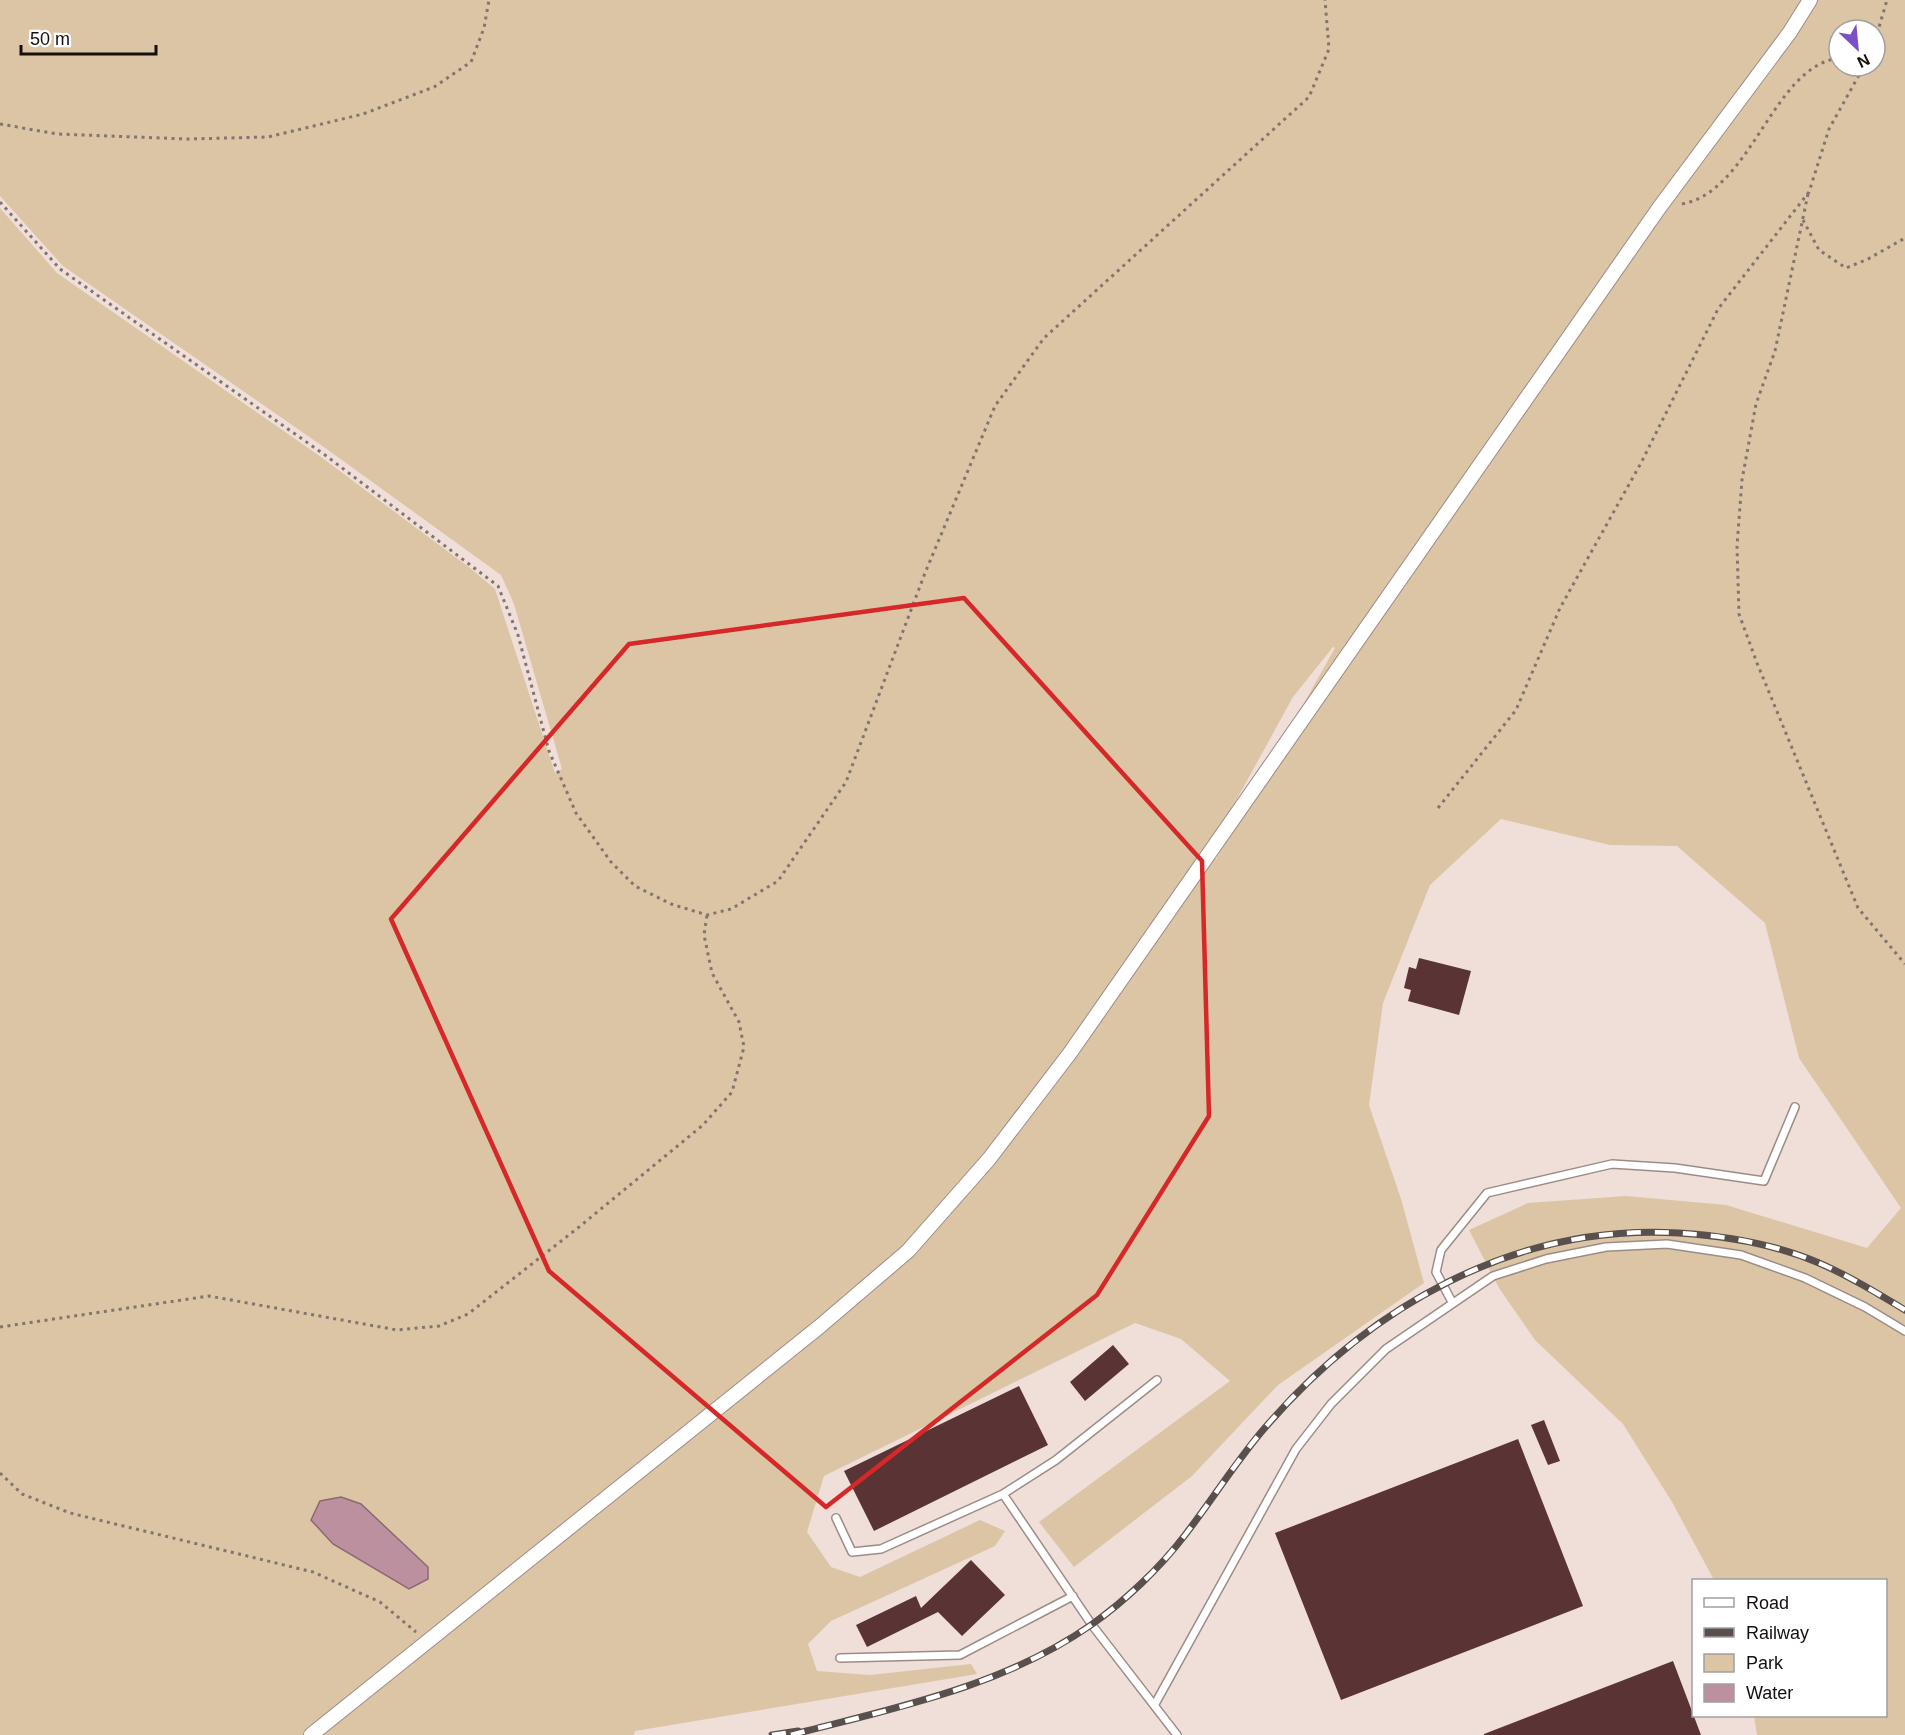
<svg xmlns="http://www.w3.org/2000/svg" width="1905" height="1735" viewBox="0 0 1905 1735" font-family="Arial,sans-serif">
	<style>
		.green { fill: #dcc5a5; fill-rule: evenodd }
		.water { fill: #bd909f; stroke: #8b6973; stroke-width: 1.5 }
		.building { fill: #5a3335 }
		.lines { fill: none; stroke-linecap: round; stroke-linejoin: round }
		.service-casing { stroke: #9c8c87; stroke-width: 10 }
		.minor-casing { stroke: #9c8c87; stroke-width: 16 }
		.path { stroke: #817571; stroke-width: 3; stroke-dasharray: 3 4.5; stroke-linecap: butt }
		.service { stroke: #fff; stroke-width: 7 }
		.minor { stroke: #fff; stroke-width: 14 }
		.rail-casing { stroke: #594f4c; stroke-width: 7 }
		.rail { stroke: #fff; stroke-width: 4.5; stroke-dasharray: 14; stroke-linecap: butt }
		.marked { fill: none; stroke: #d62828; stroke-width: 4.5; stroke-linejoin: round }
	</style>
	<rect width="100%" height="100%" fill="#f0ded9"/>
	<path class="green" d="M 0,0 L 1905,0 L 1905,1735 L 1757,1735 L 1754,1716 L 1886,1716 L 1886,1580 L 1714,1580 L 1672,1502 L 1623,1424 L 1535,1340 L 1499,1288 L 1469,1230 L 1528,1203 L 1626,1196 L 1726,1205 L 1867,1248 L 1901,1208 L 1799,1058 L 1765,923 L 1677,846 L 1610,845 L 1501,819 L 1430,885 L 1383,1003 L 1369,1105 L 1401,1199 L 1424,1283 L 1278,1385 L 1192,1476 L 1074,1567 L 1039,1522 L 1230,1381 L 1181,1339 L 1135,1323 L 824,1476 L 807,1532 L 831,1567 L 860,1577 L 980,1520 L 1005,1531 L 995,1546 L 831,1621 L 808,1644 L 817,1671 L 870,1675 L 971,1664 L 977,1674 L 635,1731 L 634,1735 L 0,1735 L 0,208 L 57,273 L 321,457 L 470,568 L 495,589 L 555,773 L 562,769 L 514,604 L 501,575 L 328,450 L 63,266 L 0,196 ZM 1839,30 L 1875,30 L 1875,66 L 1839,66 ZM 1333,647 L 1335,648 L 1216,859 L 1205,857 L 1293,697 Z"/>
	<path class="water" d="M 341,1497 L 361,1504 L 428,1567 L 428,1579 L 409,1589 L 333,1544 L 311,1520 L 320,1501 Z"/>
	<path class="building" d="M 1419,958 L 1471,971 L 1459,1015 L 1408,1001 L 1411,990 L 1404,988 L 1409,967 L 1416,969 Z
		M 1113,1345 L 1129,1364 L 1085,1401 L 1070,1382 Z
		M 1019,1386 L 1048,1445 L 874,1531 L 844,1471 Z
		M 1544,1420 L 1560,1461 L 1548,1465 L 1531,1425 Z
		M 1518,1439 L 1583,1606 L 1341,1700 L 1275,1533 Z
		M 971,1560 L 1005,1595 L 962,1636 L 938,1612 L 867,1647 L 856,1625 L 916,1596 L 921,1608 Z
		M 1673,1661 L 1701,1735 L 1484,1735 L 1484,1734 Z"/>
	<g class="lines">
		<g class="service-casing">
			<path id="service" d="M 1452,1302 L 1436,1272 L 1441,1250 L 1487,1193 L 1612,1164 L 1675,1168 L 1764,1181 L 1795,1107
				M 1003,1494 L 1056,1460 L 1157,1380
				M 836,1518 L 852,1552 L 881,1549 L 1003,1494 L 1092,1625 L 1177,1735
				M 840,1658 L 960,1655 L 1073,1596
				M 1155,1704 L 1296,1449 L 1331,1404 L 1386,1349 L 1493,1276 L 1546,1259 L 1606,1247 L 1667,1244 L 1741,1255 L 1805,1278 L 1865,1307 L 1905,1331"/>
		</g>
		<g class="minor-casing">
			<path id="minor" d="M 311,1735 L 819,1327 L 908,1251 L 989,1159 L 1070,1053 L 1659,208 L 1790,32 L 1810,0"/>
		</g>
		<path class="path" d="M 1875,41 L 1887,0
			M 0,124 L 57,134 L 187,139 L 268,137 L 363,114 L 434,87 L 471,62 L 484,28 L 489,0
			M 1808,194 L 1775,351 L 1756,404 L 1742,480 L 1737,546 L 1739,614 L 1757,663 L 1858,908 L 1905,964
			M 0,202 L 60,269 L 325,455 L 498,586 L 518,635 L 549,751 L 576,813 L 611,862 L 635,886 L 671,904 L 707,915 L 731,909 L 778,881 L 846,782 L 925,573 L 995,406 L 1044,338 L 1309,97 L 1329,49 L 1325,0
			M 1682,204 C 1752,191 1772,67 1839,58
			M 1803,220 L 1819,250 L 1846,268 L 1868,259 L 1905,238
			M 1438,808 L 1516,710 L 1560,608 L 1641,463 L 1718,309 L 1809,192 L 1829,129 L 1864,66
			M 0,1327 L 209,1296 L 397,1330 L 439,1326 L 468,1314 L 579,1227 L 703,1125 L 732,1092 L 744,1047 L 739,1022 L 712,973 L 704,935 L 707,915
			M 0,1473 L 22,1494 L 70,1513 L 313,1572 L 380,1602 L 416,1632"/>
		<use href="#service" class="service"/>
		<use href="#minor" class="minor"/>
		<g class="rail-casing">
			<path id="rail" d="M 772,1735 L 798,1731
				M 791,1735 C 894,1708 1002,1687 1091,1625 C 1125,1601 1160,1568 1185,1535 C 1212,1500 1235,1463 1263,1430 C 1368,1307 1515,1223 1679,1233 C 1726,1236 1775,1244 1819,1263 C 1849,1276 1877,1293 1905,1310"/>
		</g>
		<use href="#rail" class="rail"/>
	</g>
	<path class="marked" d="M 964,598 L 1202,861 L 1209,1116 L 1097,1295 L 826,1507 L 549,1271 L 391,919 L 629,644 Z"/>
	<rect x="1692" y="1579" width="195" height="138" fill="#ffffff" stroke="#a19f9e" stroke-width="1.5"/>
	<rect x="1704" y="1598" width="30" height="9" fill="#ffffff" stroke="#a19f9e" stroke-width="1.5"/>
	<text x="1746" y="1609" font-size="18" fill="#150f0d">Road</text>
	<rect x="1704" y="1628" width="30" height="9" fill="#594f4c" stroke="#a19f9e" stroke-width="1.5"/>
	<text x="1746" y="1639" font-size="18" fill="#150f0d">Railway</text>
	<rect x="1704" y="1654" width="30" height="18" fill="#dcc5a5" stroke="#a19f9e" stroke-width="1.5"/>
	<text x="1746" y="1669" font-size="18" fill="#150f0d">Park</text>
	<rect x="1704" y="1684" width="30" height="18" fill="#bd909f" stroke="#a19f9e" stroke-width="1.5"/>
	<text x="1746" y="1699" font-size="18" fill="#150f0d">Water</text>
	<g transform="translate(1857 48) rotate(154)"><circle r="28" fill="#ffffff" stroke="#a19f9e" stroke-width="1.5"/>
	<path d="M0-4.5L10 22L0 15L-10 22Z" fill="#7a50c8"/>
	<text y="-9" font-size="16" font-weight="bold" text-anchor="middle" fill="#150f0d">N</text>
	</g>
	<path d="M21 45v9h135v-9" fill="none" stroke="#150f0d" stroke-width="3"/>
	<text x="30" y="45" font-size="18" fill="#150f0d" stroke="#ffffff" stroke-width="4.5" paint-order="stroke">50 m</text>
</svg>
